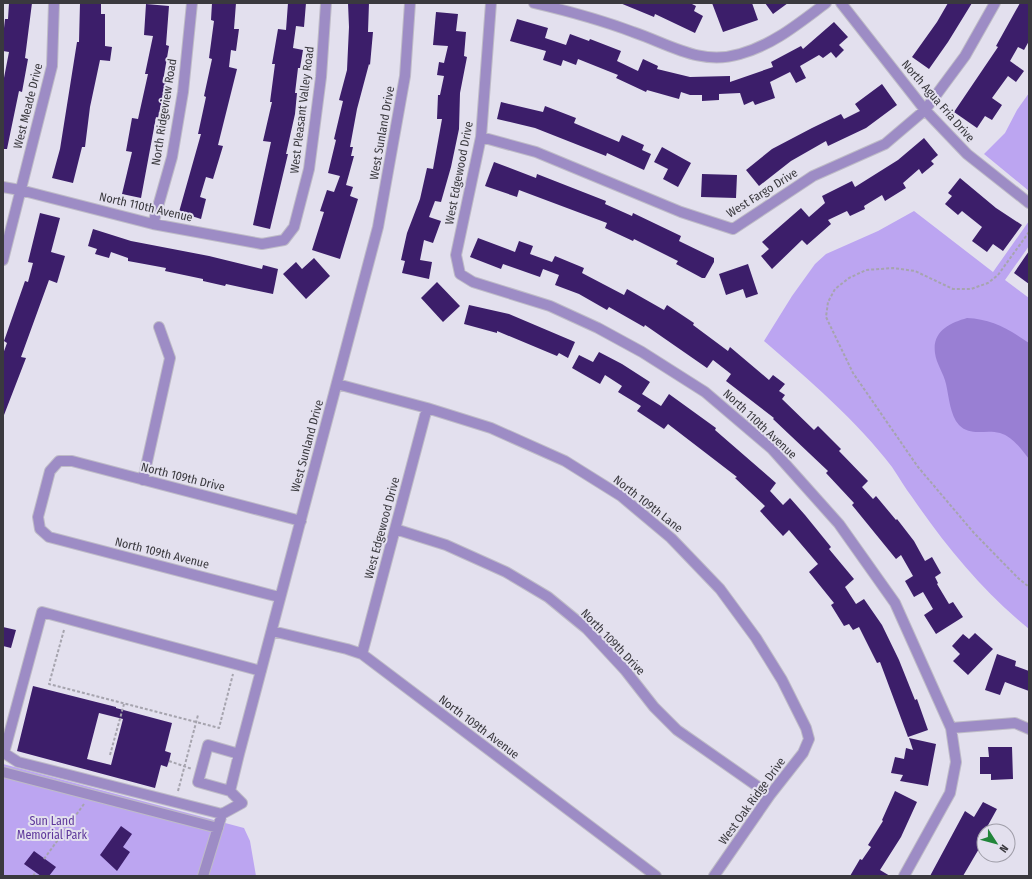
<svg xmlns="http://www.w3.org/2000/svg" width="1032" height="879" viewBox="0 0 1032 879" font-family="'Fira Sans Condensed',sans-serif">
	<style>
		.green { fill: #bca5f1 }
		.water { fill: #997fd3 }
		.building { fill: #3c1e6a; fill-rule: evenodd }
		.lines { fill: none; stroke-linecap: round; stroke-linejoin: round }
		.minor-casing { stroke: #bebbc7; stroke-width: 12 }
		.path { stroke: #a6a4ae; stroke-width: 2; stroke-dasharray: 3 2; stroke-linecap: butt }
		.minor { stroke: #9d8cc5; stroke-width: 10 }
		.labels { text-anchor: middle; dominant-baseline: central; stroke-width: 4; stroke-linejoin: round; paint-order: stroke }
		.street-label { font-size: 12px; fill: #3a393e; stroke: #e3e0ee }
		.park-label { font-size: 12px; fill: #5e389b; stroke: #e3e0ee }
	</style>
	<rect width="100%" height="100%" fill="#e3e0ee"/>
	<path class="green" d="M 1029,93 L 1029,191 L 984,154 L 1005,133 L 1017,110 Z
		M 914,211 L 993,272 L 1029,221 L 1029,246 L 1005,280 L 1029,298 L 1029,629 C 983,592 945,545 912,497 C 905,488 899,477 892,467 C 858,422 807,378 764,341 L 792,296 L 815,264 L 826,254 L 878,231 Z
		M 3,764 L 244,828 L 250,841 L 256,876 L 3,876 Z"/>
	<path class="water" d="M 967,318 C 991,319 1009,329 1029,343 L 1029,459 C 1021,449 1013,437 1000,433 C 985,429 971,437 959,425 C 950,415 949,397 946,384 C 944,374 936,363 935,353 C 932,331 950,323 967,318 Z"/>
	<path class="building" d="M 9,3 L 32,3 L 25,58 L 28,59 L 22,92 L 19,91 L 7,149 L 3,149 L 3,83 L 9,52 L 3,51 L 3,37 L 5,19 L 8,19 Z
		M 80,3 L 101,4 L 101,14 L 105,14 L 105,46 L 112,47 L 110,61 L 100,60 L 90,107 L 85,147 L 82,147 L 73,183 L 52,178 L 60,149 L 77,42 L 79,42 Z
		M 212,3 L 236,3 L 234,29 L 239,29 L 236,51 L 231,50 L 229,67 L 237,69 L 218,145 L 223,146 L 213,179 L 206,177 L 200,197 L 206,199 L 201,219 L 179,212 L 201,134 L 198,134 L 206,97 L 204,96 L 212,59 L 209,58 L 214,21 L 211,20 Z
		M 288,3 L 306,3 L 304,27 L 296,26 L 293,48 L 303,50 L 300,68 L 298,68 L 295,93 L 297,93 L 295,114 L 286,154 L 288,154 L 270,229 L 253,225 L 271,142 L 263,141 L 272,102 L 270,102 L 275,64 L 272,64 L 278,29 L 286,30 Z
		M 348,3 L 369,3 L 368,32 L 373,32 L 370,65 L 369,64 L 357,109 L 350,147 L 353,147 L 351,156 L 354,156 L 346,185 L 353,187 L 350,196 L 358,199 L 340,259 L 312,250 L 324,212 L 320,211 L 327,190 L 334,192 L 340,176 L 328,173 L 336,140 L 334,139 L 343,101 L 339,100 L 347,70 L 349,27 Z
		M 620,3 L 690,3 L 696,6 L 694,11 L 703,16 L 695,33 L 655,14 L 654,17 Z
		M 712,3 L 752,3 L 758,20 L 723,32 Z
		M 765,3 L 788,3 L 773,14 Z
		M 948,3 L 972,3 L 948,42 L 929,69 L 912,57 L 937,22 Z
		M 1020,3 L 1029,3 L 1029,41 L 1024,50 L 1018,47 L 1010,61 L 1024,71 L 1016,82 L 1008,76 L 992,98 L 1002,105 L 992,120 L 985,116 L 977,128 L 954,112 L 998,47 L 996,46 Z
		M 146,4 L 169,6 L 166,45 L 169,46 L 163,81 L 166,82 L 158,118 L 156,117 L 141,198 L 122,194 L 132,152 L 126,151 L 132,118 L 138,119 L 148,74 L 145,74 L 153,36 L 144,35 Z
		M 436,12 L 458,14 L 456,31 L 466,32 L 464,56 L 467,57 L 460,93 L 459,129 L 451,167 L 441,202 L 435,201 L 429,217 L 441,221 L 433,243 L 424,240 L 420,260 L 432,262 L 429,279 L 402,273 L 405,261 L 401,260 L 407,233 L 420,199 L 427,168 L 433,169 L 442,119 L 437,119 L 438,95 L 440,95 L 444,76 L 437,75 L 439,62 L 444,63 L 448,46 L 433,45 Z
		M 517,19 L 548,28 L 545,38 L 566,45 L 570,34 L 589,41 L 590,39 L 621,51 L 617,61 L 638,71 L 643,59 L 658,66 L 657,69 L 690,77 L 730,76 L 730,82 L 773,67 L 771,62 L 801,46 L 803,49 L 834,22 L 848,37 L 839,45 L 844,50 L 836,58 L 831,52 L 823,58 L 819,55 L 800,66 L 806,78 L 796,83 L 790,72 L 770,82 L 775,98 L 755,105 L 753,101 L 744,105 L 740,93 L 719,94 L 719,100 L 702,101 L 702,95 L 690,95 L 681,92 L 679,99 L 647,90 L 646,92 L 616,78 L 618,75 L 578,59 L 576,65 L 563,60 L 561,66 L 543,60 L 546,51 L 510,41 Z
		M 882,84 L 897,105 L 866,128 L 828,146 L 826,141 L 791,161 L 759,186 L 746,170 L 772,149 L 812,128 L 841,114 L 844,119 L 860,111 L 855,104 Z
		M 501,102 L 543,112 L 545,106 L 576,118 L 574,123 L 619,142 L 622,135 L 644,145 L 642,150 L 651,154 L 644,170 L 607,153 L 606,156 L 535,128 L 497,119 Z
		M 924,138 L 938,155 L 931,161 L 934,164 L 922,174 L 919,169 L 903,183 L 906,188 L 885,201 L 882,195 L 864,206 L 865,209 L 850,216 L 847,211 L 828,220 L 831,224 L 807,245 L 802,240 L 772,269 L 761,256 L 769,249 L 762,242 L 801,208 L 809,217 L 825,203 L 822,196 L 852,181 L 855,187 L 898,160 Z
		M 662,147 L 691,163 L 678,187 L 663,179 L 668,169 L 654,162 Z
		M 494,162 L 536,178 L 537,174 L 606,201 L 605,204 L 632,216 L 633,213 L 681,236 L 679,241 L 714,258 L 714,262 L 705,278 L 702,278 L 676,264 L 678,261 L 634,239 L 633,241 L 605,228 L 607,223 L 519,190 L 517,197 L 485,186 Z
		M 702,174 L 737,175 L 736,198 L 701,197 Z
		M 960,178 L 996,208 L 1022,225 L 1003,251 L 993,244 L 987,252 L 972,241 L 982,227 L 962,211 L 958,215 L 945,204 L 952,196 L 948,193 Z
		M 40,213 L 60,218 L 51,252 L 65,256 L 57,283 L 49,280 L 21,357 L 26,358 L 4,415 L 3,354 L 7,343 L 4,341 L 25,281 L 28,282 L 33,263 L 28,262 Z
		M 93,229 L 131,241 L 209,256 L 262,269 L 263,265 L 278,269 L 273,294 L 226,284 L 225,286 L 203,281 L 203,279 L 165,271 L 166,268 L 128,261 L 128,258 L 111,252 L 109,258 L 95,254 L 97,249 L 88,246 Z
		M 478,238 L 515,252 L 519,241 L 533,246 L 530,254 L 552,262 L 555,256 L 584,268 L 582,273 L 624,295 L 627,289 L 664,310 L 667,305 L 694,323 L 693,325 L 728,351 L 730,347 L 769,380 L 773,375 L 785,384 L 779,391 L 785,395 L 782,399 L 814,430 L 818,426 L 841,449 L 839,451 L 868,481 L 862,487 L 873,499 L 876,496 L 896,520 L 897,519 L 914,541 L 925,561 L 932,557 L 941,573 L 935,577 L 938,583 L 937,584 L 949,604 L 953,602 L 963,617 L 936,634 L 924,615 L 933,609 L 923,592 L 914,597 L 905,581 L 913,576 L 901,555 L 896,559 L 852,505 L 854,503 L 826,473 L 828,471 L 773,419 L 774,418 L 726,381 L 731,374 L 713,360 L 707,368 L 645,325 L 644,327 L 609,307 L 607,310 L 579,294 L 555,285 L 559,275 L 543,269 L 540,277 L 503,264 L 501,269 L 470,257 Z
		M 1029,251 L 1029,284 L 1014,273 Z
		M 314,258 L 330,276 L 306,299 L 283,274 L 296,262 L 302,269 Z
		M 748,264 L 758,294 L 746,298 L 743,289 L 726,295 L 719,274 Z
		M 437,282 L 460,306 L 443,322 L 421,298 Z
		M 469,305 L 509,314 L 575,342 L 568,358 L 559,353 L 557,356 L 497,331 L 497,333 L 464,324 Z
		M 599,352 L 622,364 L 650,382 L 642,394 L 661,406 L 669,394 L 716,428 L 715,430 L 776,483 L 770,491 L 783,505 L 790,498 L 805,515 L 831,547 L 829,549 L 854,579 L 845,587 L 856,604 L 864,599 L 882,625 L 899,660 L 915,700 L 917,699 L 928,730 L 908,737 L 880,662 L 877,663 L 859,627 L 853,630 L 849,624 L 844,626 L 831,605 L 834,603 L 809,572 L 818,564 L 789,530 L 783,536 L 760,511 L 765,506 L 735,478 L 737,477 L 668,424 L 664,429 L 637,411 L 641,406 L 618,392 L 622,386 L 605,375 L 600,384 L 572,368 L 579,355 L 593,362 Z
		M 3,627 L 16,630 L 11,648 L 3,646 Z
		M 975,633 L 993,649 L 968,675 L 953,661 L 960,654 L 952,646 L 963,634 L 969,639 Z
		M 997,654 L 1016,661 L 1015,666 L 1029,671 L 1029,691 L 1005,682 L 1000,695 L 985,690 Z
		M 33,686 L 116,707 L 116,708 L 172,723 L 165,751 L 171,753 L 169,761 L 167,767 L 161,765 L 155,788 L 17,751 ZM 99,713 L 123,719 L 111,765 L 87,759 Z
		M 909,738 L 936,744 L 928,786 L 900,781 L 903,775 L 891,773 L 895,757 L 904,759 L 906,748 L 913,750 Z
		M 988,747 L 1012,747 L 1013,779 L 991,780 L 991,774 L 980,774 L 980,757 L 989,757 Z
		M 895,791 L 917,802 L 901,837 L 880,870 L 890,876 L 850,876 L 860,859 L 862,860 L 871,847 L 868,845 L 883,821 L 882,820 Z
		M 983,802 L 997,809 L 977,845 L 980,847 L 963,876 L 930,876 L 965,811 L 974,817 Z
		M 121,826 L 132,834 L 123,847 L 130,852 L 117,871 L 100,855 Z
		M 34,851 L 56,867 L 49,876 L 41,876 L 24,864 Z"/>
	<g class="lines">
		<g class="minor-casing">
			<path id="minor" d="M 491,3 L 481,137 L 456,255 L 460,274 L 473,282 L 550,306 L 598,328 L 642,352 L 705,392 L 772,449 L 839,524 L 895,603 L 951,728 L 956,762 L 950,793 L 904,876
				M 534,3 C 568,11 601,20 633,32 C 669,44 700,66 740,54 C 773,45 799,23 826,3
				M 841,3 L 925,110 L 967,154 L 1029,203
				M 481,137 L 536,152 L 681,212 L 733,229 L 813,176 L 885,144 L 925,110 L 965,56 L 995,3
				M 3,187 L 20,190 L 153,224 L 262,244 L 284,240 L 294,227 L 309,169 L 321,77 L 326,3
				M 153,224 L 172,157 L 183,92 L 192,3
				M 3,260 L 52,66 L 54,3
				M 337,384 L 427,408 L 491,428 L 565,461 L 621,496 L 671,538 L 720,589 L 756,638 L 782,680 L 806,728 L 809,739 L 803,753 L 770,795 L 714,876
				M 143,480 L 170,358 L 159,327
				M 395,529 L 446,545 L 506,572 L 548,597 L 587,629 L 625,670 L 654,707 L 677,730 L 770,795
				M 279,597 L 49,537 L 40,529 L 38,517 L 50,471 L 59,461 L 72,461 L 301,521
				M 272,631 L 347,649 L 362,654 L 656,876
				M 362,654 L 427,408
				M 951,728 L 1015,723 L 1029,729
				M 3,772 L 218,828
				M 230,791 L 198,782 L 208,745 L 239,754
				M 222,814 L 18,762 L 4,753 L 42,612 L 261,671
				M 203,876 L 222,814 L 242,803 L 230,791 L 239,754 L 378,227 L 405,76 L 410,3"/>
		</g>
		<path class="path" d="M 1029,232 L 998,275 L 988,283 L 971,289 L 953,289 L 915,271 L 893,268 L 866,270 L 849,278 L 835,289 L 828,302 L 826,317 L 853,373 L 918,467 L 974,533 L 1018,578 L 1029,587
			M 64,630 L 49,684 L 219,728 L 233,674
			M 110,755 L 124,704
			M 169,761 L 192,769
			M 178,791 L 198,715
			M 44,859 L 84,804
			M 33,876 L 36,872"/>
		<use href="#minor" class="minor"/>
	</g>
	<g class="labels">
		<g class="street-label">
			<text transform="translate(938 101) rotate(49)">North Agua Fria Drive</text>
			<text transform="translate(28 106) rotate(-76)">West Meade Drive</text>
			<text transform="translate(302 110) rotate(-83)">West Pleasant Valley Road</text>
			<text transform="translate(164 112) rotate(-81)">North Ridgeview Road</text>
			<text transform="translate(382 133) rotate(-80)">West Sunland Drive</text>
			<text transform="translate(459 173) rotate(-79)">West Edgewood Drive</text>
			<text transform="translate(762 193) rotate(-32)">West Fargo Drive</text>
			<text transform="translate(146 207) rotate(13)">North 110th Avenue</text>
			<text transform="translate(760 424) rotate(43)">North 110th Avenue</text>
			<text transform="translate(307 446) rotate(-75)">West Sunland Drive</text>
			<text transform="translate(183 477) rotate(14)">North 109th Drive</text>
			<text transform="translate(648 504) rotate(38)">North 109th Lane</text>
			<text transform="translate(382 528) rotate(-75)">West Edgewood Drive</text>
			<text transform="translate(162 553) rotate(14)">North 109th Avenue</text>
			<text transform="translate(613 642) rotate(46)">North 109th Drive</text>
			<text transform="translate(479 727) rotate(37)">North 109th Avenue</text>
			<text transform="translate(752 801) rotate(-54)">West Oak Ridge Drive</text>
		</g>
		<g class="park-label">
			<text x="52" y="821">Sun Land<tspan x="52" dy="14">Memorial Park</tspan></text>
		</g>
	</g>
	<rect width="1032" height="879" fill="none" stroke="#3a393e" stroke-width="8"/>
	<g transform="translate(996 843) rotate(126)"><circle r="19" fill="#e3e0ee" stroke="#9f9da8"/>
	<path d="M0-3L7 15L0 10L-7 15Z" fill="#21853a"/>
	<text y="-6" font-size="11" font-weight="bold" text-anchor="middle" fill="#3a393e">N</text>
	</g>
</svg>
